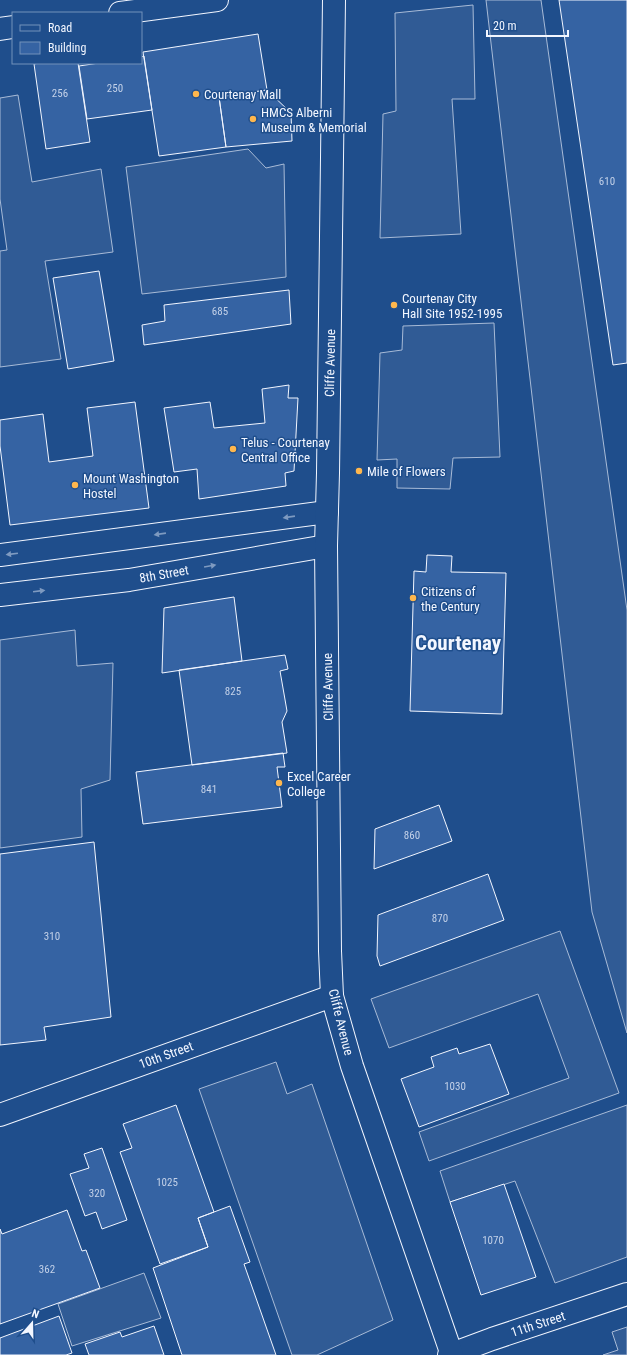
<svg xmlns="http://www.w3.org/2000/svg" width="627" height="1355" viewBox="0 0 627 1355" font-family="'Roboto Condensed',sans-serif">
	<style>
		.built { fill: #305b95; stroke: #a8bbd7 }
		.building { fill: #3563a3; stroke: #f2f6ff }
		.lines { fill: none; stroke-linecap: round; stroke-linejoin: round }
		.minor-casing { stroke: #f2f6ff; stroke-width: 24 }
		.tertiary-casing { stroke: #f2f6ff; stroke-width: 24 }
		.secondary-casing { stroke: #f2f6ff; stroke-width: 24 }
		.minor { stroke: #1f4e8c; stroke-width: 22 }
		.tertiary { stroke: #1f4e8c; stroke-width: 22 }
		.secondary { stroke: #1f4e8c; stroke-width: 22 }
		.oneway { fill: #7e9ac0 }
		.poi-dot { fill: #ffb74d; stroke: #1f4e8c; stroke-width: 1.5 }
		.labels { text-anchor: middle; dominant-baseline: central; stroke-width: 3; stroke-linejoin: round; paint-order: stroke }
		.number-label { font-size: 11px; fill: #c3d1e8 }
		.poi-label { font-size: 13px; fill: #f2f6ff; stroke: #1f4e8c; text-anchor: start }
		.street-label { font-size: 13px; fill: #f2f6ff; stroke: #1f4e8c }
		.town-label { font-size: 21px; font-weight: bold; fill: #f2f6ff; stroke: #1f4e8c }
	</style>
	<rect width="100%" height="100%" fill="#1f4e8c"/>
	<path class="built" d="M 486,0 L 541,0 L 627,610 L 627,1033 L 592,912 Z
		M 473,5 L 475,99 L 452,99 L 461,234 L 380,238 L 383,114 L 396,111 L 395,13 Z
		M 18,95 L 32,182 L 101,169 L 113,252 L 45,261 L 61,359 L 0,367 L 0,251 L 7,250 L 0,199 L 0,98 Z
		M 248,149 L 266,168 L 284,164 L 286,277 L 142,294 L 126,167 Z
		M 494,323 L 500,457 L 453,458 L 450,489 L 397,488 L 397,459 L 377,460 L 380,353 L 402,350 L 403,326 Z
		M 75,630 L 77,666 L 113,663 L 110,780 L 81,789 L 82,837 L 0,848 L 0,640 Z
		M 560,931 L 619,1093 L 429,1161 L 419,1132 L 569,1078 L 538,994 L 389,1048 L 371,999 Z
		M 276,1062 L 287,1094 L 312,1084 L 393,1320 L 317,1355 L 292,1355 L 199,1089 Z
		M 627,1105 L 627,1257 L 555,1283 L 515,1181 L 450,1202 L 440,1171 Z
		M 144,1273 L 161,1318 L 72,1346 L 58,1304 Z
		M 627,1327 L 627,1355 L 603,1355 L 618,1350 L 612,1332 Z"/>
	<path class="building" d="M 559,0 L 627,0 L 627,363 L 613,365 Z
		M 258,34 L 267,90 L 219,97 L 226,147 L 159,156 L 143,52 Z
		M 144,56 L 152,110 L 87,119 L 79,66 L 99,63 L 141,63 L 141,57 Z
		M 39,63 L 78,63 L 90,142 L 46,149 L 34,64 Z
		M 267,90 L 291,113 L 292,141 L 226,147 L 219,97 Z
		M 99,271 L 114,361 L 68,369 L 53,278 Z
		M 289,290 L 291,324 L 144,345 L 142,325 L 165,321 L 164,305 Z
		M 289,385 L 288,398 L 298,398 L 294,471 L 285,473 L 286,486 L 199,499 L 197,469 L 174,472 L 164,408 L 210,402 L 214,428 L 265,423 L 262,389 Z
		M 135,402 L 149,508 L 10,525 L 0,446 L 0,420 L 43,414 L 49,462 L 93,456 L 87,408 Z
		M 427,555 L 452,556 L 451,572 L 506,573 L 502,714 L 410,711 L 414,571 L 426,572 Z
		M 234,597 L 242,661 L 162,673 L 164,608 Z
		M 285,655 L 288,669 L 280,671 L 287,711 L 282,722 L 287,753 L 192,765 L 179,670 Z
		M 283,753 L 285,767 L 277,767 L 282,807 L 143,824 L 136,772 Z
		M 439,805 L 452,841 L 374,869 L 375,829 Z
		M 94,842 L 111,1017 L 44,1027 L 46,1040 L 0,1045 L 0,854 Z
		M 488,874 L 504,920 L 380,966 L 377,956 L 378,915 Z
		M 490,1044 L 509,1094 L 419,1127 L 401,1079 L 434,1067 L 431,1057 L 457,1048 L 459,1054 Z
		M 176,1105 L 214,1212 L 198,1218 L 208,1247 L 160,1264 L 120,1152 L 132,1148 L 123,1124 Z
		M 102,1148 L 127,1220 L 102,1229 L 96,1212 L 85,1216 L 70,1174 L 89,1168 L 84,1154 Z
		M 504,1184 L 536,1277 L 481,1295 L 450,1202 Z
		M 230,1206 L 250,1262 L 244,1264 L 276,1355 L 182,1355 L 153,1268 L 208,1247 L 198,1218 Z
		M 67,1210 L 82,1251 L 86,1250 L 100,1288 L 0,1324 L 0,1229 L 2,1234 Z
		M 59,1316 L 72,1353 L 66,1355 L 0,1355 L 0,1338 Z
		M 154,1326 L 164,1355 L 89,1355 L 85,1344 L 120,1332 L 122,1337 Z"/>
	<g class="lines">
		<g class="minor-casing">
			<path id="minor" d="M 120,13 L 217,0
				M 0,29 L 13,27
				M 0,1115 L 332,996
				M 449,1355 L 492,1339 L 627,1294"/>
		</g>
		<g class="tertiary-casing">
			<path id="tertiary" d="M 0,555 L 327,512
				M 0,595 L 129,580 L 326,546"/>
		</g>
		<g class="secondary-casing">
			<path id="secondary" d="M 334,0 L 328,473 L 326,546 L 330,951 L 332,996 L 352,1066 L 452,1355"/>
		</g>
		<use href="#minor" class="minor"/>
		<use href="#tertiary" class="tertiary"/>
		<use href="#secondary" class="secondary"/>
	</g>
	<defs><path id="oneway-solid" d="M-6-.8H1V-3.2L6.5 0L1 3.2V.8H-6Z"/></defs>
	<g class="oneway">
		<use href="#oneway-solid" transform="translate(289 517) rotate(172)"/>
		<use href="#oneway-solid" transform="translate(160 534) rotate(172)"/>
		<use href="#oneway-solid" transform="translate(12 554) rotate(173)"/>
		<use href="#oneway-solid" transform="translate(210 566) rotate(-10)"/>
		<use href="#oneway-solid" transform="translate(39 591) rotate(-7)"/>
	</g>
	<g class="poi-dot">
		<circle cx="196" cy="94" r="4"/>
		<circle cx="253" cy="119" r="4"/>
		<circle cx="394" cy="305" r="4"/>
		<circle cx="233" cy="449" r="4"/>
		<circle cx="359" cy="471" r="4"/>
		<circle cx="75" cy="485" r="4"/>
		<circle cx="413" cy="598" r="4"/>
		<circle cx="279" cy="783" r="4"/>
	</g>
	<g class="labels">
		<g class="number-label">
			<text x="115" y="88">250</text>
			<text x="60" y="93">256</text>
			<text x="607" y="181">610</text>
			<text x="220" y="311">685</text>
			<text x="233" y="691">825</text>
			<text x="209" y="789">841</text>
			<text x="412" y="835">860</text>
			<text x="440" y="918">870</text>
			<text x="52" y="936">310</text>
			<text x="455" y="1086">1030</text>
			<text x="167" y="1182">1025</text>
			<text x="97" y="1193">320</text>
			<text x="493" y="1240">1070</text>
			<text x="47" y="1269">362</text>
		</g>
		<g class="poi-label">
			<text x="204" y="94">Courtenay Mall</text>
			<text x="261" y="112">HMCS Alberni<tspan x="261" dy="15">Museum &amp; Memorial</tspan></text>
			<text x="402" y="298">Courtenay City<tspan x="402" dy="15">Hall Site 1952-1995</tspan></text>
			<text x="241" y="442">Telus - Courtenay<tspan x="241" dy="15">Central Office</tspan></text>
			<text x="367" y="471">Mile of Flowers</text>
			<text x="83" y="478">Mount Washington<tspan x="83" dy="15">Hostel</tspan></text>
			<text x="421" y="591">Citizens of<tspan x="421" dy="15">the Century</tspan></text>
			<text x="287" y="776">Excel Career<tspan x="287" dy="15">College</tspan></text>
		</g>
		<g class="street-label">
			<text transform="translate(330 363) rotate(-89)">Cliffe Avenue</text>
			<text transform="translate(164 574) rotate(-10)">8th Street</text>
			<text transform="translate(328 687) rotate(-91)">Cliffe Avenue</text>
			<text transform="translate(341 1022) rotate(76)">Cliffe Avenue</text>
			<text transform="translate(166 1055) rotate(-20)">10th Street</text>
			<text transform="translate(538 1324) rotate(-18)">11th Street</text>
		</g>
		<g class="town-label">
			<text x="458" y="643">Courtenay</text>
		</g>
	</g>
	<rect x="12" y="12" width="130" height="52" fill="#1f4e8c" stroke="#7391ba"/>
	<rect x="20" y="25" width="20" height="6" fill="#1f4e8c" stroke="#7391ba"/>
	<text x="48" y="32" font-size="12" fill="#f2f6ff">Road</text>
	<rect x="20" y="42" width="20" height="12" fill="#3563a3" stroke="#7391ba"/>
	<text x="48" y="52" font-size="12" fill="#f2f6ff">Building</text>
	<g transform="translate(32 1323) rotate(20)" stroke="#1f4e8c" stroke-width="3" paint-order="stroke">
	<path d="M0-3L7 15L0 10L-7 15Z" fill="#f2f6ff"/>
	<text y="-6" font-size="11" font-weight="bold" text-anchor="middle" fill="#f2f6ff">N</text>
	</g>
	<path d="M487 30v6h81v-6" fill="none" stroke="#f2f6ff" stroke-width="2"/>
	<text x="493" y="30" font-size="12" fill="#f2f6ff" stroke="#1f4e8c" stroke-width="3" paint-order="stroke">20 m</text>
</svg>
